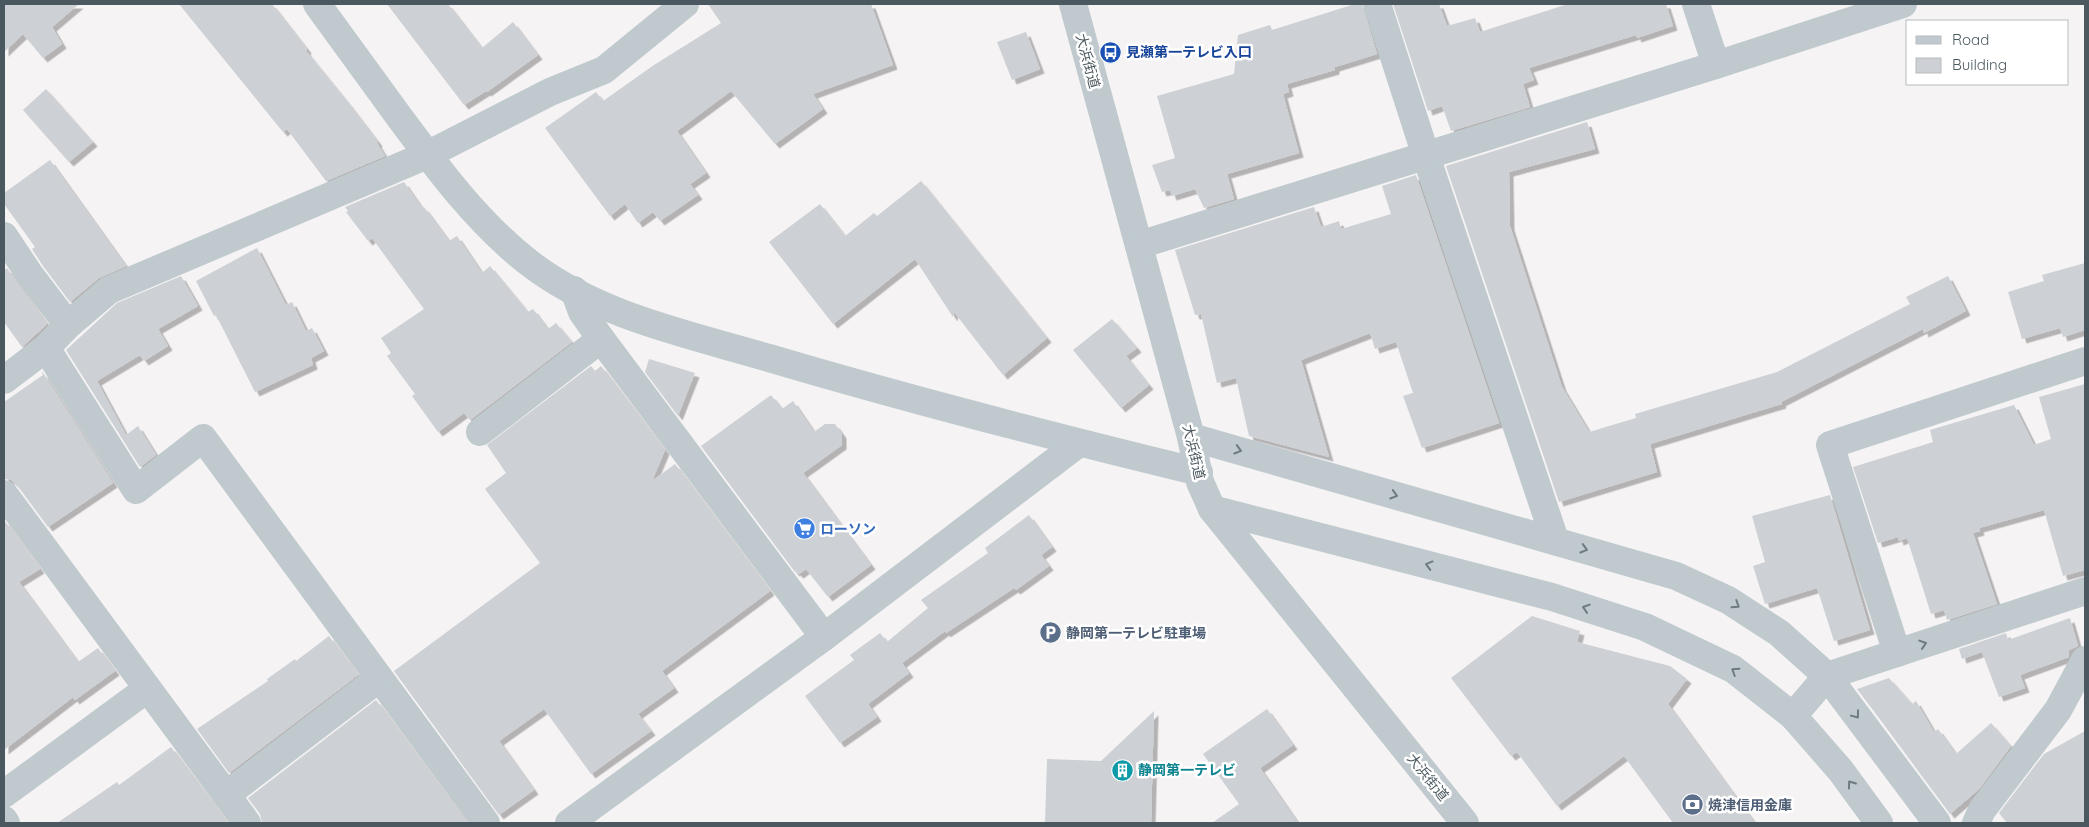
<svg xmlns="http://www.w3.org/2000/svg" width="2089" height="827" font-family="Quicksand,'Noto Sans JP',sans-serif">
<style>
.building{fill:#cdd0d4;filter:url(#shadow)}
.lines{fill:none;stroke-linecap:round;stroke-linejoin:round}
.minor{stroke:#bfc9ce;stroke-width:28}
.oneway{stroke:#6e7a80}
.labels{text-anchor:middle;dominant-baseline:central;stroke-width:5;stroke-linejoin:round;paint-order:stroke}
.transit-label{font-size:14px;font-weight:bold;fill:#164399;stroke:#fff;text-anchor:start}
.street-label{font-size:14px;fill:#4b585f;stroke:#fff}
.shop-label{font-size:14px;font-weight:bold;fill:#366cbe;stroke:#fff;text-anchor:start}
.service-label{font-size:14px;font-weight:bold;fill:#4e5e75;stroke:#fff;text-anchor:start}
.culture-label{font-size:14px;font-weight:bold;fill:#0d838f;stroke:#fff;text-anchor:start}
</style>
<defs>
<filter id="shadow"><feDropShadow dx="4.5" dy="4.5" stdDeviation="0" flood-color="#0004"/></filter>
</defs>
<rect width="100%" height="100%" fill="#f5f3f3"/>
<g class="building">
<path d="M4,4H79L52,27L62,44L43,58L23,34L4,52Z"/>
<path d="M179,4H272L307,49L306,51L349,104L378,142L377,143L385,156L326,181L287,129L283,132Z"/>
<path d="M387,4H448L482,48L513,22L538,55L487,92L486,91L464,105Z"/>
<path d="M708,4H871L893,65L813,94L823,109L775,144L731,91L677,131L706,173L690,184L698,195L660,221L653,212L638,223L625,204L610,216L545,128L596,92L603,101L654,65L721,23Z"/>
<path d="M1355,4H1362L1377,54L1335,67V70L1287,84L1289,92L1283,94L1299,153L1227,174L1234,199L1204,208L1195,189L1172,196L1170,190L1162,192L1152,165L1175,158L1157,96L1234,74L1238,35L1270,25L1272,30Z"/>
<path d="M1393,4H1439L1447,26L1475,18L1480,32L1568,4H1666L1673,26L1637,38L1636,35L1529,68L1534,80L1523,84L1530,107L1451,131L1442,106L1428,111Z"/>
<path d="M1026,32L1040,69L1012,80L997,42Z"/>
<path d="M46,89L93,142L69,162L23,110Z"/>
<path d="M1587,122L1595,149L1509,172L1510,226L1562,387L1589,432L1636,418L1635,414L1777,372L1910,304L1906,297L1948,276L1966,311L1924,333L1923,329L1781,402L1782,404L1650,444L1657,472L1559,502L1446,166Z"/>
<path d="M50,160L126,266L99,278L70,302L43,266L32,249L35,247L4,204V193Z"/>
<path d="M1416,175L1499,423L1422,448L1403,396L1413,393L1396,342L1375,349L1370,333L1301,360L1329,457L1249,436L1236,378L1217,383L1201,314L1195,315L1175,250L1314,207L1321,227L1339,221L1341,229L1391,214L1382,186Z"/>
<path d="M921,181L1047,338L1003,375L954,312L953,317L915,259L833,324L769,242L820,204L845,236L874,213L877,216Z"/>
<path d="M404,182L422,208L424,207L449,241L457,236L482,273L490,266L528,312L533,309L548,329L556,323L572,342L470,420L464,413L438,432L412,396L415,394L387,356L391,353L381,338L424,309L372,238L368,241L346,212L348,211L345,207Z"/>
<path d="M257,248L286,305L292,302L306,331L312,328L324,351L311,358L313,365L255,392L216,315L214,316L196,281Z"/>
<path d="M2085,263V330L2063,337L2060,328L2022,339L2008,292L2044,281L2042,275Z"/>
<path d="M7,268L47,324L22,347L4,322V271Z"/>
<path d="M181,276L198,306L158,329L168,346L144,361L140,355L97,381L126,435L138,426L156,455L140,467L66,350L117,303Z"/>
<path d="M1112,319L1137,348L1126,356L1149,385L1121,408L1073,350Z"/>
<path d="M649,359L695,373L678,416L645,372Z"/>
<path d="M591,366L595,371L601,366L665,450L652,481L675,464L770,591L662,671L674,688L638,714L651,731L591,774L544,709L499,741L534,790L499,815L394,671L540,563L485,489L506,473L487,445Z"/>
<path d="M42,371L113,483L48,527L17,485L11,480L4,479V402L43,375Z"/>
<path d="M2085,384V570L2063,576L2044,510L1979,528L1980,531L1973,533L1997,604L1947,620L1944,610L1931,614L1907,538L1899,541L1898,537L1878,543L1853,467L1933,442L1930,430L2014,405L2034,445L2051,439L2039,397Z"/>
<path d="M771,395L782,409L793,401L814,432L825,424H835L842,434V445L803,473L871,565L828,597L806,569L799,574L796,571L795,572L701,446Z"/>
<path d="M1830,495L1870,630L1834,641L1817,588L1765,604L1753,566L1765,562L1752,516Z"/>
<path d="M1029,515L1052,547L1041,555L1049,566L1016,590L1014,588L946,633L945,631L902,663L909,673L868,704L877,717L840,743L805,696L854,660L850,655L880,633L887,642L928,608L921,600L988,553L985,548Z"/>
<path d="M4,520L40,569L19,582L78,662L98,648L115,671L75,700L73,697L4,750Z"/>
<path d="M1532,616L1580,631L1577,642L1670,666L1687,679L1668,704L1755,823H1673L1624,756L1557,806L1517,752L1511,756L1451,678Z"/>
<path d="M2070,618L2078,646L2069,650V657L2020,675L2025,688L1999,697L1982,652L1962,659L1959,649L2006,633L2008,640Z"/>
<path d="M329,636L358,675L229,773L197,729L268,681L267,679L295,659L296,661Z"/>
<path d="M1889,678L1912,704L1916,701L1934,732L1938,729L1956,754L1991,723L2011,746L1979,789L1950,814L1879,718L1857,689Z"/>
<path d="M376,700L467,823H262L260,814L248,798Z"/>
<path d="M1267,709L1293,745L1260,768L1298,823H1212L1239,804L1203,754Z"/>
<path d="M1154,711L1151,823H1045L1047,759L1101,761Z"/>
<path d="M2085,731V823H2007L1999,813L2044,754Z"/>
<path d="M171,747L228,823H57L117,782L119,785Z"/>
</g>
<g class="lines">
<g class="minor">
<path d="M317,4C345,42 372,80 400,118C438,169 477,222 528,262C597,316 688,334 769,358C911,400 1055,437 1199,472"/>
<path d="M1073,4L1191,437L1200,482L1212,509L1465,823"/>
<path d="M1377,4L1426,156L1555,540"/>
<path d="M1696,4L1716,65"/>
<path d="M4,236L30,275L68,325"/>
<path d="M1139,245L1716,65L1903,4"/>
<path d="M574,290L582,312L601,339L824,637"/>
<path d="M46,348L136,490L203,438L486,823"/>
<path d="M4,380L46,348L68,325L109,290L427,155L550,92L604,70L685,4"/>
<path d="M480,432L601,339"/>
<path d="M1191,437L1676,576L1728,600L1779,633L1827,676L1937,823"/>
<path d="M4,494L247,823"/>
<path d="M1212,509L1552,597L1645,627L1733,669L1793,716L1841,771L1879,823"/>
<path d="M1897,653L1830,445L2085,361"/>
<path d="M1793,716L1827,676L2085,591"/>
<path d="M4,794L147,689"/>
<path d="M226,795L378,679"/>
<path d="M4,820L6,823"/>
<path d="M569,823L824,637L1079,443"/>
<path d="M1976,823L1982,810L2058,710L2085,660"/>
</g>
</g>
<defs><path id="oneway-chevron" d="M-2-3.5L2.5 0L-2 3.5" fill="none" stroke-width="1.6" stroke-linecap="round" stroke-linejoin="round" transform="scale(1.25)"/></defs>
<g class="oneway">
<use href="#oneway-chevron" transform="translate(1238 450) rotate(16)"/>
<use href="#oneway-chevron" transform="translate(1394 495) rotate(16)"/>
<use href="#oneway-chevron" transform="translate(1584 549) rotate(16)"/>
<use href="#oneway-chevron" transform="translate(1429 565) rotate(-165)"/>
<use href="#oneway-chevron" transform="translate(1736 605) rotate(33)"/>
<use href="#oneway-chevron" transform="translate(1586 608) rotate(-162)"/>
<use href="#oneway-chevron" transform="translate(1923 644) rotate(-18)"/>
<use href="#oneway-chevron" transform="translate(1735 671) rotate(-147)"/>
<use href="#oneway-chevron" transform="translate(1856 715) rotate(53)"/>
<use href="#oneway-chevron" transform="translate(1851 784) rotate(-126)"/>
</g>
<defs>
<symbol id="bus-disc" viewBox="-11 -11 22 22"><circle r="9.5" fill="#1a4fb4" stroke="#fff"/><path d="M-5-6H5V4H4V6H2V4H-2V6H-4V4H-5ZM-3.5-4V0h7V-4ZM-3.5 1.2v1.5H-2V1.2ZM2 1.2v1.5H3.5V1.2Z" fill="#fff"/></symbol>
<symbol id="supermarket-disc" viewBox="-11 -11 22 22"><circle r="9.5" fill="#3f7fe0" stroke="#fff"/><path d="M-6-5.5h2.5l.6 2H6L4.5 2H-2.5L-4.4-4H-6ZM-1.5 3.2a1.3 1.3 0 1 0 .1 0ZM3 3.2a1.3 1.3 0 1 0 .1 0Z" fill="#fff"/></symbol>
<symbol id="parking-disc" viewBox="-11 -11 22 22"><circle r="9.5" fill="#5c6f8a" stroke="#fff"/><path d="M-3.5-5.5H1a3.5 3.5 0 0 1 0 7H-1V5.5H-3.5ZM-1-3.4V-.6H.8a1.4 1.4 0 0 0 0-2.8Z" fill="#fff"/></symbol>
<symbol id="building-disc" viewBox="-11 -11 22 22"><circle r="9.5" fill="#0f9aa8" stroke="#fff"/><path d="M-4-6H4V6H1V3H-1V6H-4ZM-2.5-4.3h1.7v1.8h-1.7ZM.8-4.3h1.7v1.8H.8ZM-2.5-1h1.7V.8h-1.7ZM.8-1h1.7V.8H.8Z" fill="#fff"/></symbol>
<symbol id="bank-disc" viewBox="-11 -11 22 22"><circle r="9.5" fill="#5c6f8a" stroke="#fff"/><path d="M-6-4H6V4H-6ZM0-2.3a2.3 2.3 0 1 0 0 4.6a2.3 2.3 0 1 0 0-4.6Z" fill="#fff"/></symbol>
</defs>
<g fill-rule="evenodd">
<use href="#bus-disc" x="1098" y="40" width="25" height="25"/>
<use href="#supermarket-disc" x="792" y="516" width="25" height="25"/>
<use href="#parking-disc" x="1038" y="620" width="25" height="25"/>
<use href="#building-disc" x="1110" y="758" width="25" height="25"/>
<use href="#bank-disc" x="1680" y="792" width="25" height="25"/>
</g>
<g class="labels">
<g class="transit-label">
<text x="1126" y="52">見瀬第一テレビ入口</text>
</g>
<g class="street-label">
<text transform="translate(1088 61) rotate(75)">大浜街道</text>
<text transform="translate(1194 452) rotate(77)">大浜街道</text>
<text transform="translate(1428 777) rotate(51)">大浜街道</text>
</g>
<g class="shop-label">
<text x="820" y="529">ローソン</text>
</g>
<g class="service-label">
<text x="1066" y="633">静岡第一テレビ駐車場</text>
<text x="1708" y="805">焼津信用金庫</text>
</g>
<g class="culture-label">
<text x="1138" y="770">静岡第一テレビ</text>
</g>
</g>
<rect width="2089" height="827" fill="none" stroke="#4b585f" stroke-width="10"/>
<rect x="1906" y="20" width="162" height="65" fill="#ffffff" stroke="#b7bcbf"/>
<rect x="1916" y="36" width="25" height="8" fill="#bfc9ce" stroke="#b7bcbf"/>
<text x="1952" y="45" font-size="15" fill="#4b585f">Road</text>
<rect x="1916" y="58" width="25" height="15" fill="#cdd0d4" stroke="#b7bcbf"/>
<text x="1952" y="70" font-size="15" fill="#4b585f">Building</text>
</svg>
